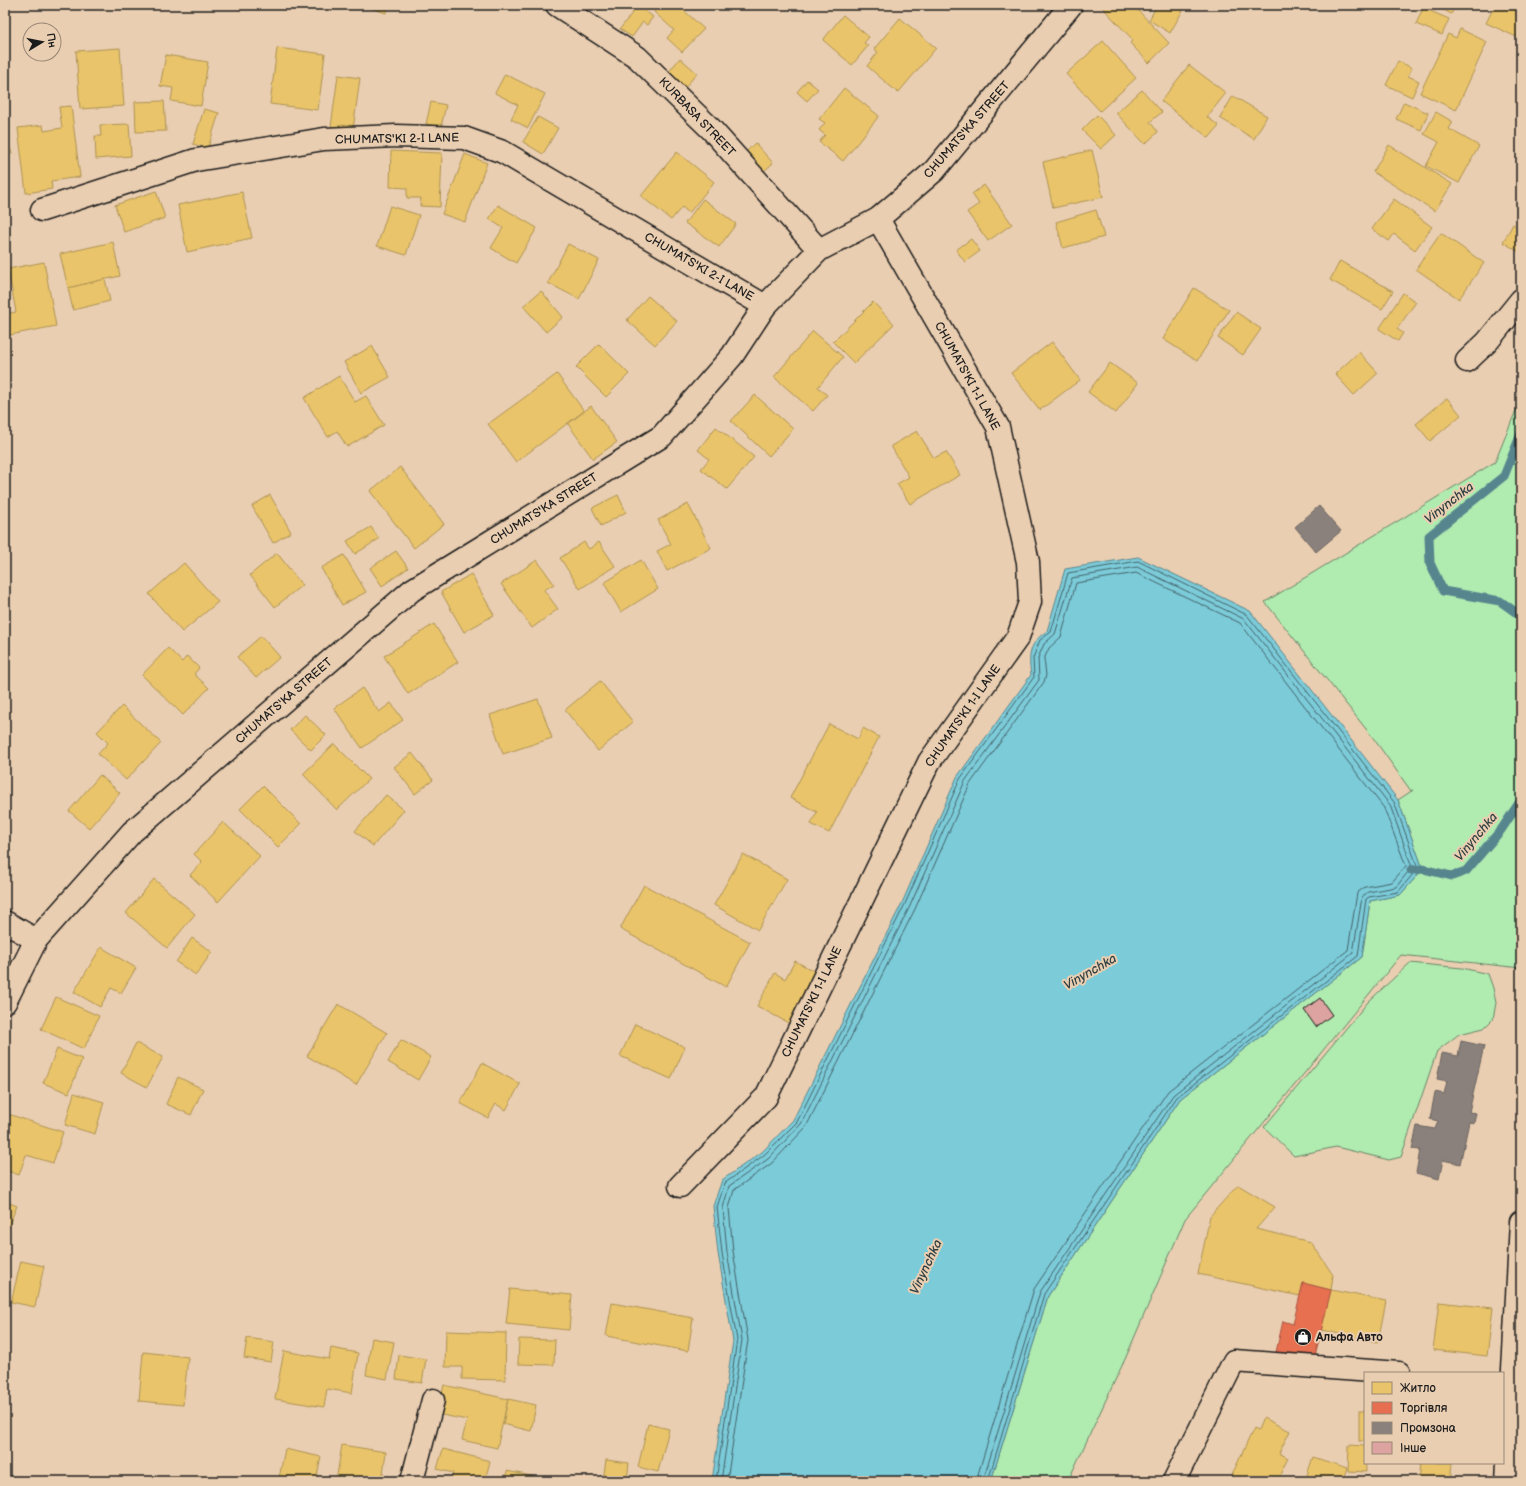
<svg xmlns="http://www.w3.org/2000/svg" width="1526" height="1486" font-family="'Balsamiq Sans',sans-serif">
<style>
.green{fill:#b0ebb0;stroke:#668466}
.water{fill:#7ccbd9;stroke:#56858d}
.homes{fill:#e9c46a;stroke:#ac9253}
.shops{fill:#e76f51;stroke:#aa5641}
.industry{fill:#8a817c;stroke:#69635f}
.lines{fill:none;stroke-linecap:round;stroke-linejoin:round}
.shore{stroke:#426268;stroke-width:1}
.stream{stroke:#56858d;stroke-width:9}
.building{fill:#dda3a0;stroke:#1c1c1c}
.minor-casing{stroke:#1c1c1c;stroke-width:25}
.minor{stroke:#eaceb1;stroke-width:22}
.labels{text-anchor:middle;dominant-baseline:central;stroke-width:4;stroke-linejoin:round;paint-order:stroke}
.street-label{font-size:12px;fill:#1c1c1c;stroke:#eaceb1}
.poi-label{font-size:12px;font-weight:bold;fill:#1c1c1c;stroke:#eaceb1;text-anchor:start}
.water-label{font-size:13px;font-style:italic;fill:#2f3f42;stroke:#eaceb1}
</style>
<rect width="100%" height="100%" fill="#eaceb1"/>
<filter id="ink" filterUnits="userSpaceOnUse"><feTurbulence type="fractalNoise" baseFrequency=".025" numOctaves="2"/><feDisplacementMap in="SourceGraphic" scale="8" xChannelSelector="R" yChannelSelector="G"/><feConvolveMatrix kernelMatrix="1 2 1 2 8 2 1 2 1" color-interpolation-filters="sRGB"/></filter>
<g filter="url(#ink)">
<g class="green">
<path d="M1521,398V968L1401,955L1185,1219L1126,1357L1068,1481H991L1048,1296L1180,1099L1362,957L1370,901L1400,895L1423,869L1398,800L1413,790L1411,791L1374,739L1265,602L1495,462Z"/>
<path d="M1410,963L1462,968L1488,974L1493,988L1496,1003L1493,1019L1484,1028L1459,1034L1437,1051L1401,1157L1389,1160L1336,1147L1294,1156L1264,1127L1368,1002Z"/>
</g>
<path class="water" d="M1138,557L1250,611L1398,800L1423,869L1400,895L1370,901L1362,957L1180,1099L1048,1296L991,1481H712L733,1341L718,1253L713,1206L722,1180L762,1152L793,1120L902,903L957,777L1031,675C1028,655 1029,643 1047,631L1065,569Z"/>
<g class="homes">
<path d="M368,5H388L386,13L368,7Z"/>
<path d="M638,5L653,17L647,25L643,22L632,37L620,29Z"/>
<path d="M661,5H678L704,29L682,52L667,38L674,30L654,12Z"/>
<path d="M1107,5H1133L1169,43L1149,63L1130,43L1133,40L1103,8Z"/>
<path d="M1151,5H1186L1170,33L1149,20L1155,9Z"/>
<path d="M1435,5H1456L1451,14Z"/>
<path d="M1495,5H1521V39L1486,23Z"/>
<path d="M1423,8L1449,19L1442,35L1416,24Z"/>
<path d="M843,15L869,37L864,43L868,46L852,65L823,40Z"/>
<path d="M900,18L936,48L898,93L867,66L878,52L874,49Z"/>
<path d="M1460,29L1487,42L1456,110L1420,93L1448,34L1456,38Z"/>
<path d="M1103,41L1136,78L1100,111L1066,74Z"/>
<path d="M120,48L124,106L80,109L76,51Z"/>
<path d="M277,48L325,54L318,110L270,104Z"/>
<path d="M166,55L208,62L201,106L171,101L173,88L160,86Z"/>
<path d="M680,58L697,73L684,89L667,74Z"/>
<path d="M1398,61L1412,68L1408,76L1419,81L1412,97L1386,85Z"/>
<path d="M1189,65L1226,93L1207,117L1219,126L1209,138L1161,101Z"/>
<path d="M505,74L545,94L528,128L511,119L518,105L495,93Z"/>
<path d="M338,75L360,78L353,130L331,127Z"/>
<path d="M807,80L818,89L807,101L797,92Z"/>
<path d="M844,88L879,116L843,161L819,142L825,135L819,130L825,123L819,119Z"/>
<path d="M1142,90L1162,112L1150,122L1158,132L1145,144L1116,113Z"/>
<path d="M1233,96L1267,116L1254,139L1220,118Z"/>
<path d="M164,101L166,131L136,132L135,102Z"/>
<path d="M431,102L446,105L441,127L426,124Z"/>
<path d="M1404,102L1428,113L1421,130L1396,119Z"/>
<path d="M71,106L80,177L51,181L52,189L26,193L18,128L43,125L44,131L62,128L59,107Z"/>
<path d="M204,109L219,113L208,148L193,144Z"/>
<path d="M1436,112L1453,122L1449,129L1479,146L1459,183L1426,166L1439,142L1424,134Z"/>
<path d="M1097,115L1116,135L1101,149L1082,130Z"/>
<path d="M538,117L558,128L543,154L523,142Z"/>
<path d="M129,124L131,156L96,159L95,136H101L100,125Z"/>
<path d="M5,136L12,153L5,156Z"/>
<path d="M755,143L773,163L762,173L745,153Z"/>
<path d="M1389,145L1452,184L1435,211L1373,172Z"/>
<path d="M1092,150L1103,197L1053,208L1043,162Z"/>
<path d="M391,151L442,153L440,207L420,206L421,198H407V188L390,187Z"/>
<path d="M677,152L714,182L689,213L682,207L671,220L641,196Z"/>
<path d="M465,154L487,163L465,222L442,214Z"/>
<path d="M984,185L1012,224L988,241L967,212L979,204L972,194Z"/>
<path d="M156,191L165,218L124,232L115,205Z"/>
<path d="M242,192L252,238L187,252L178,205Z"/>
<path d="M703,199L736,224L719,247L685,223Z"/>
<path d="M1394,199L1432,227L1415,250L1394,234L1389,241L1372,229Z"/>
<path d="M498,205L537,228L516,263L491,248L503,228L489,219Z"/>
<path d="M390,206L419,215L406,255L377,246Z"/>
<path d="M1096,210L1104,237L1063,248L1056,222Z"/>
<path d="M5,223L11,237L5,240Z"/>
<path d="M1513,224L1521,229V253L1503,242Z"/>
<path d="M1441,233L1484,263L1459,299L1416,269Z"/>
<path d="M971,239L980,251L965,262L956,250Z"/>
<path d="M113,242L120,276L68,288L60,254Z"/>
<path d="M568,244L599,260L579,299L548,283Z"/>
<path d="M1340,261L1393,291L1382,309L1330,280Z"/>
<path d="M44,262L56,326L5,336V314L16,312L8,269Z"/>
<path d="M105,279L110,301L73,310L68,288Z"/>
<path d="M1194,288L1229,310L1197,361L1163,339Z"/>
<path d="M541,291L563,317L546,332L523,306Z"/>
<path d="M1403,293L1416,302L1397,329L1403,333L1398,341L1379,329Z"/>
<path d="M648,296L677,321L655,345L627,320Z"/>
<path d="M873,302L894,324L854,363L833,342Z"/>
<path d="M1236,312L1261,329L1243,355L1218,338Z"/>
<path d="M813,331L843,357L818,387L827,395L813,411L774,377Z"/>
<path d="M1052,342L1080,380L1040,410L1011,373Z"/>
<path d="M599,344L629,374L606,397L576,367Z"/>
<path d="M372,346L390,377L361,393L344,362Z"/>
<path d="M1359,352L1378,373L1354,395L1335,374Z"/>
<path d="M1110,363L1138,383L1116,413L1088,392Z"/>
<path d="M557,374L584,411L516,462L488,424Z"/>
<path d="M339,376L355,402L366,396L384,425L347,447L337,431L328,437L304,398Z"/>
<path d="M755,395L793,429L769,456L731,421Z"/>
<path d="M1447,398L1461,415L1430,441L1416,424Z"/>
<path d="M591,406L617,442L593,459L568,424Z"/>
<path d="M716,427L754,457L727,489L701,469L709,459L698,450Z"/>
<path d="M917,431L934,458L946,452L960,475L910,504L897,484L909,477L891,446Z"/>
<path d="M400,467L444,524L414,548L370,491Z"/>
<path d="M270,495L291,532L273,543L252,506Z"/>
<path d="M618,495L626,512L601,526L592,508Z"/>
<path d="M688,504L711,548L667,571L657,551L671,544L658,520Z"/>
<path d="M371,527L379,539L355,554L347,541Z"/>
<path d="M584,542L589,549L599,542L615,566L580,589L560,558Z"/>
<path d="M396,551L408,568L382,586L370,568Z"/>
<path d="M277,553L302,585L275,607L250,575Z"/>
<path d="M344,555L366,592L342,605L321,568Z"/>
<path d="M537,560L554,584L544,590L558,609L532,628L501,584Z"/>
<path d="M641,560L658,589L621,612L604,583Z"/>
<path d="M184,563L218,602L182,632L149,594Z"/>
<path d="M471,574L494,615L464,632L441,592Z"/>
<path d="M434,624L458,662L408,694L384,656Z"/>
<path d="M261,636L280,657L256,678L237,657Z"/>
<path d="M168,648L182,662L187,656L199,668L194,674L209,688L183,715L142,675Z"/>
<path d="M600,681L633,722L598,751L565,710Z"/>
<path d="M362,688L379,712L391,703L403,720L362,748L334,708Z"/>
<path d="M538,699L552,738L503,754L490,715Z"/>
<path d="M122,706L161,743L126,780L98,754L108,743L97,732Z"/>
<path d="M305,715L326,735L311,750L290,730Z"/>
<path d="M829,724L858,739L863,728L879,737L829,833L811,824L817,812L790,798Z"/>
<path d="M334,744L369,779L337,810L303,774Z"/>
<path d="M412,753L433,780L415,794L394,767Z"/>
<path d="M100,775L120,793L89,828L69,811Z"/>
<path d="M263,786L301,824L278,847L240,809Z"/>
<path d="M386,795L404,810L373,846L355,831Z"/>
<path d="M223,822L260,856L218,902L190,875L202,862L194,854Z"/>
<path d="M743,854L787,879L758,930L714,905Z"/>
<path d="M154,879L195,914L167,948L126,913Z"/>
<path d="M644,885L750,942L726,987L620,929Z"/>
<path d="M192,938L212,952L196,975L176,962Z"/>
<path d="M101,947L136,968L121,993L111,988L100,1007L74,992Z"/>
<path d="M795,961L818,973L790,1024L757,1006L775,973L785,979Z"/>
<path d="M56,997L99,1016L84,1049L41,1029Z"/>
<path d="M338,1004L387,1033L356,1085L307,1056Z"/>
<path d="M635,1024L685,1047L671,1079L620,1056Z"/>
<path d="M401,1040L431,1057L418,1080L388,1062Z"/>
<path d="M136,1043L163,1057L147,1087L121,1073Z"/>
<path d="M57,1049L82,1059L69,1093L43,1083Z"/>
<path d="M482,1063L520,1084L506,1110L496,1104L488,1118L460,1103Z"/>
<path d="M178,1077L203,1089L191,1115L166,1104Z"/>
<path d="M74,1093L104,1102L95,1134L65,1125Z"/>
<path d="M5,1113L63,1132L53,1163L26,1155L19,1175L5,1170Z"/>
<path d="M1238,1185L1275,1207L1256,1229L1311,1242L1333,1275L1331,1290L1303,1283L1300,1296L1198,1274L1210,1216Z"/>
<path d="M5,1201L17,1206L7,1229L5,1228Z"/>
<path d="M21,1261L44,1266L35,1307L11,1302Z"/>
<path d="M510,1289L572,1295L569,1330L506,1324Z"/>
<path d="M1331,1290L1386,1301L1378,1342L1321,1330Z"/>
<path d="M1439,1302L1493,1308L1487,1356L1433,1350Z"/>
<path d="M612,1303L693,1318L688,1351L606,1336Z"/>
<path d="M446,1331L506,1333L505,1380L462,1379V1367H445Z"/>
<path d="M247,1338L274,1342L271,1362L244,1358Z"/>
<path d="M372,1338L394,1342L387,1379L366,1375Z"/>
<path d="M519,1339L555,1340L554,1365L518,1364Z"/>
<path d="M331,1348L358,1353L352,1393L327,1389L324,1407L275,1399L284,1351L329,1359Z"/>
<path d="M143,1352L188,1357L183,1405L139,1401Z"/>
<path d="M399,1355L426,1359L422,1383L396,1379Z"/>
<path d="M444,1385L508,1399L497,1448L462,1440L467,1420L437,1414Z"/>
<path d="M508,1399L536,1405L531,1431L503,1424Z"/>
<rect x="1359" y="1411" width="6" height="30"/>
<path d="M1263,1418L1290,1431L1279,1453L1288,1458L1277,1481H1229L1254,1428L1258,1430Z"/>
<path d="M648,1424L669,1429L658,1472L638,1467Z"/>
<path d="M342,1445L386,1452L382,1481H336Z"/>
<path d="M1349,1445L1365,1446L1366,1472L1348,1471Z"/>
<path d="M285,1449L321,1457L316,1481H292L279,1478Z"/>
<path d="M443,1449L490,1461L485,1481H451L453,1473L437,1469Z"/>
<path d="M1313,1457L1347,1468L1342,1481H1305Z"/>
<path d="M606,1460L629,1463L627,1481H603Z"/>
<path d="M1420,1463H1453L1451,1481H1418Z"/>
<path d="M507,1471L555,1481H505Z"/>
</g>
<path class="shops" d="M1303,1283L1331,1290L1314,1361L1276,1352L1283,1321L1293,1324Z"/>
<g class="industry">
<path d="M1319,506L1341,531L1316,552L1295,527Z"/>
<path d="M1461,1041L1484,1046L1469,1112L1476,1113L1474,1123L1469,1122L1460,1164L1443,1160L1439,1179L1416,1173L1420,1150L1412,1149L1417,1126L1435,1129L1438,1121L1430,1119L1435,1092L1444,1094L1447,1081L1437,1079L1442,1053L1458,1056Z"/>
</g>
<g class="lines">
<g class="shore">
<path d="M716,1481L737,1340L722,1253L717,1207L725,1183L764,1155L797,1122L905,904L960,779L1034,677L1033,658L1040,640L1051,632L1068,573L1138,561L1247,615L1394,802L1418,868L1398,892L1369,897L1366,899L1358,956L1177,1097L1044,1294L988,1481"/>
<path d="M721,1481L742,1340L727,1252L723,1208L729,1186L768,1159L801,1124L910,906L965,781L1039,680L1038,658L1044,644L1055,634L1072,578L1137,567L1244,619L1390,805L1412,867L1396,887L1368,892L1362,897L1353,953L1173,1095L1040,1292L983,1481"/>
<path d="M727,1481L748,1340L733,1251L729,1208L734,1190L772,1163L806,1127L915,909L970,784L1044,682L1046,675L1044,659L1049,648L1061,637L1076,583L1136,573L1240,623L1384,808L1406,866L1392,882L1365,887L1357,893L1348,950L1168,1091L1034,1289L976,1481"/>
</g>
<g class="stream">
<path d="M1521,434L1504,476L1429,536L1430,563L1443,591L1500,601L1521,616"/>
<path d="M1411,870L1423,869L1452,876L1466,871L1501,830L1521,800"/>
</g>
</g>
<path class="building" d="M1320,998L1332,1015L1316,1027L1304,1010Z"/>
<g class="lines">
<defs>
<g id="minor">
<path d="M557,5L637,57L711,129L819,250"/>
<path d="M42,210L196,160L324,139L396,136L464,138L503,152L765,306"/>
<path d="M1467,361L1487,342L1521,300"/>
<path d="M5,922L36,940"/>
<path d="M5,1002L36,940L132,832L412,590L662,436L732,356L765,306L819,250L878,219L934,171L1071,5"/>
<path d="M680,1186L766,1097L929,762L1018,637L1030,602L1028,562L998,427L878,219"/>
<path d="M412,1481L433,1400"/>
<path d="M1174,1481L1234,1361L1399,1373"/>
<path d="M1507,1481L1521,1222"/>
</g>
</defs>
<use href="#minor" class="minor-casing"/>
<use href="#minor" class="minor"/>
</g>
</g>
<defs>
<symbol id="shop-disc" viewBox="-11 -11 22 22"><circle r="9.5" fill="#1c1c1c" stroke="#eaceb1"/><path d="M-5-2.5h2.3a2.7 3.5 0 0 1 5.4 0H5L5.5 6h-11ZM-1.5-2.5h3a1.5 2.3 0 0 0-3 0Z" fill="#fff"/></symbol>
</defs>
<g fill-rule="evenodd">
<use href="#shop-disc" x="1293" y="1327" width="20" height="20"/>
</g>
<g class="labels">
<g class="street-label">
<text transform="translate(697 117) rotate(46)">KURBASA STREET</text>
<text transform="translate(967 130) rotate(-49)">CHUMATS'KA STREET</text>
<text transform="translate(397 139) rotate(-1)">CHUMATS'KI 2-I LANE</text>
<text transform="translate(699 267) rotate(30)">CHUMATS'KI 2-I LANE</text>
<text transform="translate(967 376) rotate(61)">CHUMATS'KI 1-I LANE</text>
<text transform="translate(544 509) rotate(-32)">CHUMATS'KA STREET</text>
<text transform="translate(284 701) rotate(-41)">CHUMATS'KA STREET</text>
<text transform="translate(963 716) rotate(-55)">CHUMATS'KI 1-I LANE</text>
<text transform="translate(812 1002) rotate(-64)">CHUMATS'KI 1-I LANE</text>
</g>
<g class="poi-label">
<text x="1316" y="1337">Альфа Авто</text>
</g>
<g class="water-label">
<text transform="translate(1449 503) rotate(-38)">Vinynchka</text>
<text transform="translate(1476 837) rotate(-50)">Vinynchka</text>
<text transform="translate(1090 972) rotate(-30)">Vinynchka</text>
<text transform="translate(926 1267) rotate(-65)">Vinynchka</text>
</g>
</g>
<rect width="1526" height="1486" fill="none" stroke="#eaceb1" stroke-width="20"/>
<rect x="10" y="10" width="1506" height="1466" fill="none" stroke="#1c1c1c" stroke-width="1.5" filter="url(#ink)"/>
<rect x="1364" y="1372" width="140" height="92" fill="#eaceb1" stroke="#988775"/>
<rect x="1372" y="1382" width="20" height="12" fill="#e9c46a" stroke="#988775"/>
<text x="1400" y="1392" font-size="12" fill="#1c1c1c">Житло</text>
<rect x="1372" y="1402" width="20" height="12" fill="#e76f51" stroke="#988775"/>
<text x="1400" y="1412" font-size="12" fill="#1c1c1c">Торгівля</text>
<rect x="1372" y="1422" width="20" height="12" fill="#8a817c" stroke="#988775"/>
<text x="1400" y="1432" font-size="12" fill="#1c1c1c">Промзона</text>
<rect x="1372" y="1442" width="20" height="12" fill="#dda3a0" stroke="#988775"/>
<text x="1400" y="1452" font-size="12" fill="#1c1c1c">Інше</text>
<g transform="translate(42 42) rotate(80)"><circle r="19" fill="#eaceb1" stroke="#988775"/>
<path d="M0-3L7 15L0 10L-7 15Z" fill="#1c1c1c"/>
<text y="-6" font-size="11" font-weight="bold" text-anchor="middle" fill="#1c1c1c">Пн</text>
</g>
</svg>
